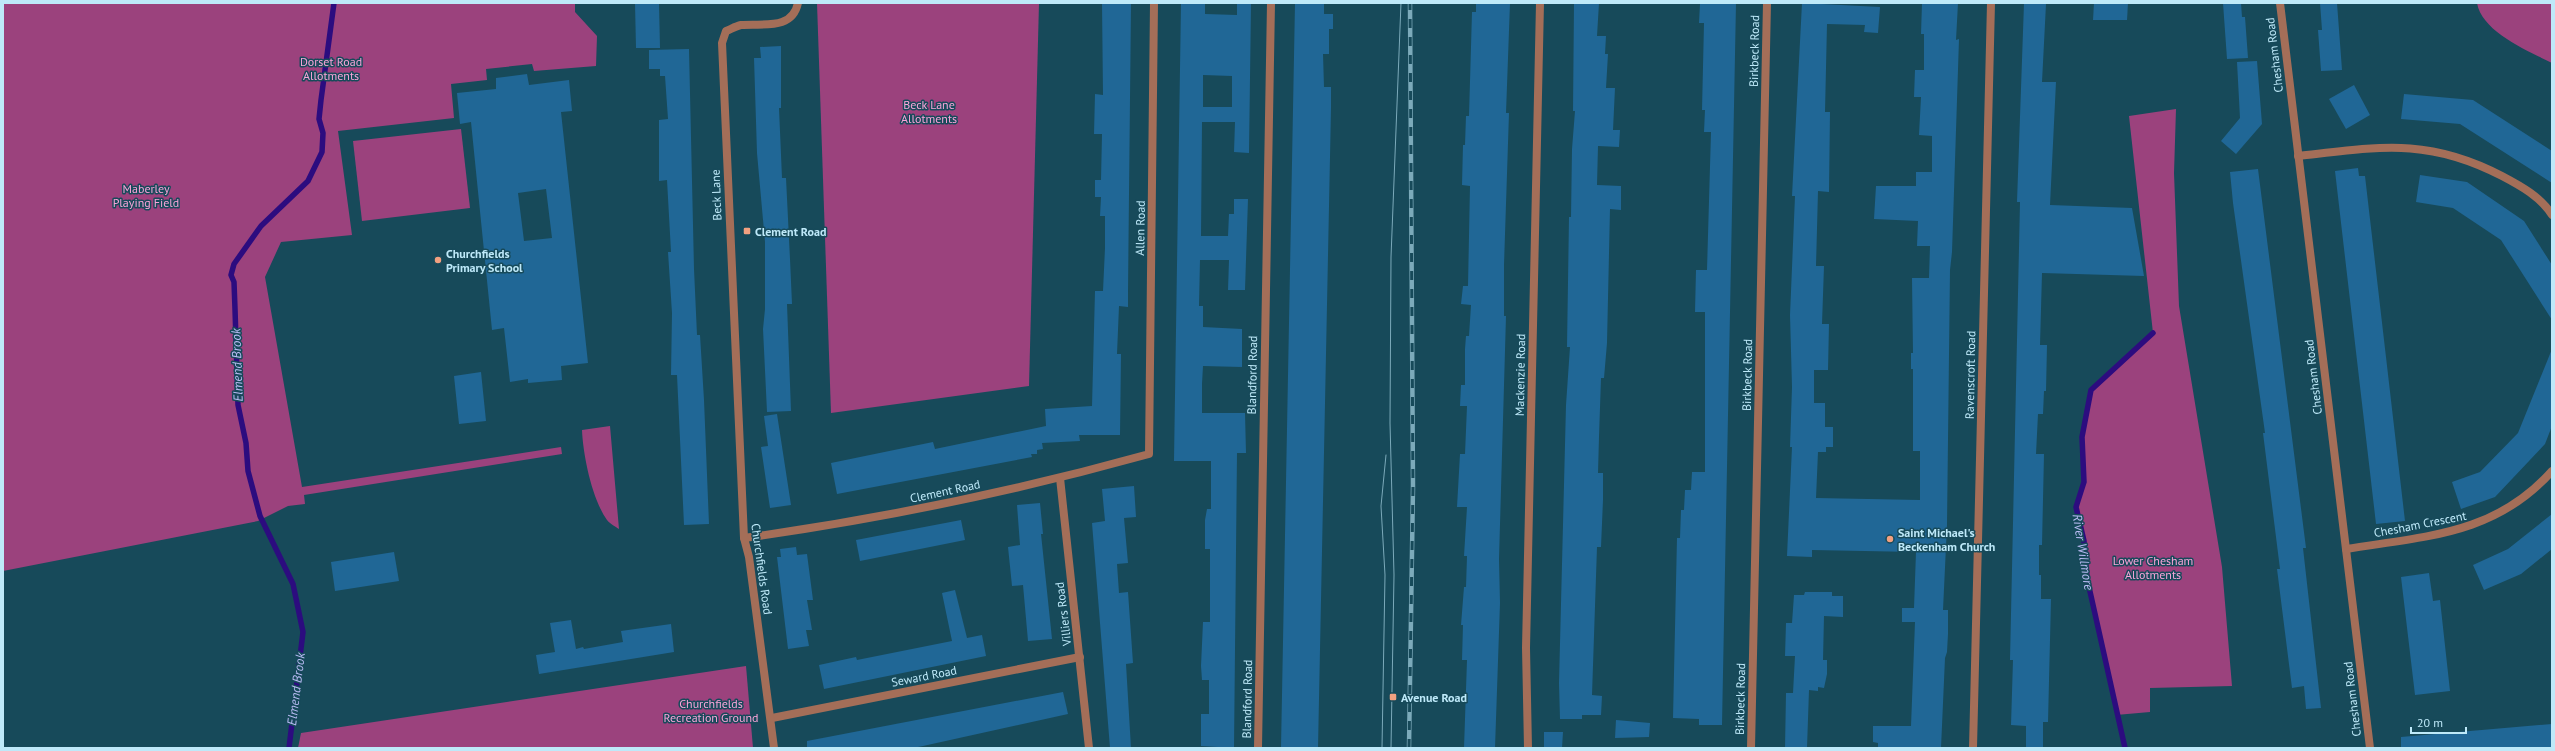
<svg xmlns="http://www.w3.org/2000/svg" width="2555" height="751" font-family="'PT Sans',sans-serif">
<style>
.green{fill:#9b427d}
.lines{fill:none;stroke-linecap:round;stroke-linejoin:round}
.stream{stroke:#2c0c7f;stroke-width:5.5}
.building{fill:#206796;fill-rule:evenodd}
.street{stroke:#a46e58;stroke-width:8}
.tram{stroke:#7caaba;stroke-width:1}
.rail-casing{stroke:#7caaba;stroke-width:4.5}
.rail{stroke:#174a5a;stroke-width:3;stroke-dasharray:9;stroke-linecap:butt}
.poi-dot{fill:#f2a080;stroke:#174a5a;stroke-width:1.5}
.labels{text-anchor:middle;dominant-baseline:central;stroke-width:3;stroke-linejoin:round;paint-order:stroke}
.street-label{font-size:12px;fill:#bee9f9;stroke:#174a5a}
.park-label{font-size:12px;fill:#faa4d9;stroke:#174a5a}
.poi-label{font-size:12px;font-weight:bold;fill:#bee9f9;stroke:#174a5a;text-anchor:start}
.water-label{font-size:13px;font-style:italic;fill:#b8bbf3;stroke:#174a5a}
</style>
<rect width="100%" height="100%" fill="#174a5a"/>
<g class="green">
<path d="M3,3H575V12L597,36L596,66L534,71L532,64L486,69L487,80L451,84L454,118L338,131L352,235L281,242L265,277L302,487L561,447L562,454L304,495L305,504L288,506L258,521L3,571Z"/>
<path d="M817,3H1039L1029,386L831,413Z"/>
<path d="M2477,3H2552V63C2528,51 2482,32 2477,3Z"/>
<path d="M2176,109L2174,173L2179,306L2222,567L2232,686L2150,688V712L2116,715L2087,578L2084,541L2076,507L2084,482L2082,437L2091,390L2153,333L2129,116Z"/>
<path d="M461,129L470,208L362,221L353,141Z"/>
<path d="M610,426L619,529C616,527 610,524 607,520C592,499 583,455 582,430Z"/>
<path d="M746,666L753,748H298L301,733Z"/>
</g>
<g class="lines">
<g class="stream">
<path d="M289,748L303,632L293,584L260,516L248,471L246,443L238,405L235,309L234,282L231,275L234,264L261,226L308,181L322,152L323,133L319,119L321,100L334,3"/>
<path d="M2125,748L2087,578L2084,541L2076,507L2084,482L2082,437L2091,390L2153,333"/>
</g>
</g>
<g class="building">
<path d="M635,3H659L660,48H636Z"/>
<path d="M1102,3H1131L1128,292V307L1119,306L1117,354H1121L1120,435H1079L1080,441L1042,443L1043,449L1037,450V454H1031L1032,457L837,494L831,463L933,442L935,449L1046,426L1045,409L1092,406L1095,291H1103L1105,248V216H1100L1101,197H1095V180H1101L1102,134H1094L1095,94L1103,95Z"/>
<path d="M1181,3H1205V14L1237,15V3H1251L1249,153L1234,152L1235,122H1202L1201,236H1228L1229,214H1234V199H1248L1245,290H1228L1229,260H1200L1199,306H1203V327L1242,329V367L1203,366L1202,384V413H1245L1246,453H1237L1234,748L1201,746V714H1209V680H1202L1201,666L1203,622H1210V549H1205V520L1207,509H1211V461H1174ZM1203,75L1232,76V107H1203Z"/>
<path d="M1295,3H1324V14H1333V29H1329V54H1323L1324,87H1331V108L1318,748H1281Z"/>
<path d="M1476,3H1510L1506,113H1509L1504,265V316H1506L1499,559L1500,603L1495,748H1464L1467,660H1462L1463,625H1461L1464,587H1466L1467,556H1464L1467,507H1457L1460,454H1465L1467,406H1460L1461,385H1465V349L1466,336H1469L1471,305L1461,304L1463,286H1468L1470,186L1462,185L1463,145H1465L1466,116H1469L1472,12H1476Z"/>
<path d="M1574,3H1599L1597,36H1606L1605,54H1608L1606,88H1615L1613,130H1620L1619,147L1598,146L1597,185L1621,186V210L1610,209L1607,343L1604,378H1601L1599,437L1598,473H1603V500L1601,547H1597L1592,695L1602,696L1601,715H1582V719H1560L1559,683L1566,405L1570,347H1567L1569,217H1571L1572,149L1575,111H1573Z"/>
<path d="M1736,3L1722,725H1699V719L1673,718L1677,538H1680L1681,510H1684L1685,490H1691L1692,472H1705V312H1695L1696,270H1707L1711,132H1704L1705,110H1702L1704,23H1699L1700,4Z"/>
<path d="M1802,3L1880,7L1878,33L1864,32L1865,25L1827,24L1825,112H1830L1829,192L1818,191L1816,266H1824L1822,324H1829L1828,370H1814V403H1825V427H1833V447H1826V452H1818L1816,498L1920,500V451H1913V369H1911V353H1913L1912,278H1929L1930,246H1917L1918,221L1874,219L1876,186H1916V172H1932V136L1919,135L1921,97H1914L1915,70H1924V34H1921L1922,3H1958L1956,40L1959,39L1952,252L1950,270L1947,525L1943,610H1948V634L1947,652L1945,658L1941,748H1878V743L1873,742V726H1911L1915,622H1902V608H1914L1916,552L1812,550V557L1787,556L1792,447H1790L1792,387L1790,315L1795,196H1792Z"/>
<path d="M2024,3L2046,4L2042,82H2056L2050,205L2132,208L2144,276L2042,273L2040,345H2047L2046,391H2044L2043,414H2038L2036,454H2044L2042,545H2039V575H2041V599H2051L2048,722H2043V748H2026V726L2011,725L2013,660H2010L2020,202H2017Z"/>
<path d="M2094,3H2128L2127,20H2093Z"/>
<path d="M2223,3H2241L2242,17H2245L2248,58L2227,59Z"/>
<path d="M2320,3H2337L2342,70L2321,71L2318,30H2322Z"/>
<path d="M781,46V108H779L782,178H786L790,259L792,304H787L791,411L767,412L763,329L765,309V242L757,153L754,58H761L760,47Z"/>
<path d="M689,49L694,269L697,335H700L704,400L709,524L684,525L677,375H671L672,313L668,252H671L667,180L659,181V120L668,119L665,76H660V69H649V50Z"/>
<path d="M2257,61L2262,124L2236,154L2221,141L2240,118L2237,62Z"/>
<path d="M527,74L529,85L569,80L572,111L561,112L588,363L561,366L562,380L528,383V379L510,382L504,328L492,330L471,122L460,124L457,93L496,89V78ZM546,189L552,238L524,241L518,193Z"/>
<path d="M2354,85L2370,115L2346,129L2329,99Z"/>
<path d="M2404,94L2473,100L2552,151V183L2460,124L2401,119Z"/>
<path d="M2358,168L2359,176H2365L2405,521L2376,524L2335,171Z"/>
<path d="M2258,169L2306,548H2303L2321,708L2306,709L2304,686L2292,688L2277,569H2280L2263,433H2265L2233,203L2230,172Z"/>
<path d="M2420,175L2467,182L2524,221L2552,265V320L2501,240L2453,208L2416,202Z"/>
<path d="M2552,349V426L2545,444L2495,497L2461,509L2452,482L2480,472L2518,433Z"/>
<path d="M481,372L486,421L459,424L454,376Z"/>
<path d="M777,414L791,505L770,508L761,447L768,446L764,416Z"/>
<path d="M1134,486L1136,517L1124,518L1128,563L1117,564L1119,593L1128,592L1132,649L1133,663L1126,664L1131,748H1110L1092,523L1105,521L1102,489Z"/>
<path d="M1040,503L1043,534H1041L1052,639L1028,641L1023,585L1012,586L1008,547L1020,545L1017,505Z"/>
<path d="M2552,514V549L2521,574L2484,590L2473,565L2508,549Z"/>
<path d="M961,520L965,540L860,561L856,540Z"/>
<path d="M796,547L797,555L807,554L813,600H807L812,630H806L809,646L788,649L777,557H781L780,549Z"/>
<path d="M394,552L399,581L335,591L331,562Z"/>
<path d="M2429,573L2433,601L2440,600L2450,691L2415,695L2401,577Z"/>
<path d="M955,590L967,638L982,635L986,656L824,689L819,665L856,657L857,660L952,641L942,593Z"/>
<path d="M1805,592H1832V596H1843V617L1824,616L1823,660H1827V674L1824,688L1818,687V691L1809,690L1807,748H1785L1786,693H1793L1795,656H1785L1786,623H1792L1794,595H1804Z"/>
<path d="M571,620L576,649L583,647L584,649L623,642L621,631L671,624L674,652L539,674L536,655L555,652L550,623Z"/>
<path d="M1063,692L1068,714L923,746L913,748H807V741Z"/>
<path d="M1616,720L1650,723L1649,737L1615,738Z"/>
<path d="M2552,724V748H2401V737Z"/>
<path d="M1544,732H1563L1562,748H1544Z"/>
</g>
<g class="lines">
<g class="street">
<path d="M2280,3L2370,748"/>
<path d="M2298,156C2379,147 2427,137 2502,176C2521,186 2541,197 2552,215"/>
<path d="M1060,478L1089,748"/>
<path d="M744,538C881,519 1016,491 1149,454L1154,3"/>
<path d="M2346,549C2426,536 2495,535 2552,471"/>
<path d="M772,718L1080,657"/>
<path d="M774,748L749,557L744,538L722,43L726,31C731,29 736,26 741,25C762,23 792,31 798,3"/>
<path d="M1258,748L1271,3"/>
<path d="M1528,748L1526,648L1540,3"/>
<path d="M1751,748L1767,3"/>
<path d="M1973,748L1991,3"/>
</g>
<g class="tram">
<path d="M1382,748L1385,575L1381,506L1386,455"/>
<path d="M1391,748L1394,575L1390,423L1391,257L1401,3"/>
</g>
<defs>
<path id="rail" d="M1409,748L1413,487L1410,3"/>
</defs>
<use href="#rail" class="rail-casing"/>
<use href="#rail" class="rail"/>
</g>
<g class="poi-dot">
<rect x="743" y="227" width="8" height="8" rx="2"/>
<circle cx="438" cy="260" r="4"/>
<circle cx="1890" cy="539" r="4"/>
<rect x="1389" y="693" width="8" height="8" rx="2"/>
</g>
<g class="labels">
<g class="street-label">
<text transform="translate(1754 51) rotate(-89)">Birkbeck Road</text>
<text transform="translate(2274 55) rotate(-97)">Chesham Road</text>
<text transform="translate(716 195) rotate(-92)">Beck Lane</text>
<text transform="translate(1140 228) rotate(-89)">Allen Road</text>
<text transform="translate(1252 375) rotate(-89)">Blandford Road</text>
<text transform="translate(1520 375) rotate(-89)">Mackenzie Road</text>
<text transform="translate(1747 375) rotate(-89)">Birkbeck Road</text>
<text transform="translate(1970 375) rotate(-89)">Ravenscroft Road</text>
<text transform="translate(2313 377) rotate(-97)">Chesham Road</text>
<text transform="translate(945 491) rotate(-12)">Clement Road</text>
<text transform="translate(2420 524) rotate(-11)">Chesham Crescent</text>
<text transform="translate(762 569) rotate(82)">Churchfields Road</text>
<text transform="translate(1063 614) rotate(-97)">Villiers Road</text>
<text transform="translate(924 676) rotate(-11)">Seward Road</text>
<text transform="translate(1247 699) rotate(-89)">Blandford Road</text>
<text transform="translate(1740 699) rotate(-89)">Birkbeck Road</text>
<text transform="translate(2352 699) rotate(-97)">Chesham Road</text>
</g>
<g class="park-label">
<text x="331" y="61">Dorset Road<tspan x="331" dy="14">Allotments</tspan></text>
<text x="929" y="104">Beck Lane<tspan x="929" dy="14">Allotments</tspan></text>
<text x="146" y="188">Maberley<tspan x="146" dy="14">Playing Field</tspan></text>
<text x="2153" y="560">Lower Chesham<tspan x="2153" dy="14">Allotments</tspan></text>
<text x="711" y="703">Churchfields<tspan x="711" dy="14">Recreation Ground</tspan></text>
</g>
<g class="poi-label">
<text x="755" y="231">Clement Road</text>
<text x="446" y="253">Churchfields<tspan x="446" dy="14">Primary School</tspan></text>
<text x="1898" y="532">Saint Michael's<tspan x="1898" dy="14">Beckenham Church</tspan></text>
<text x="1401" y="697">Avenue Road</text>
</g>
<g class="water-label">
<text transform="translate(237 365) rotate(-92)">Elmend Brook</text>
<text transform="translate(2083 552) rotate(81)">River Willmore</text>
<text transform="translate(296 689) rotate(-83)">Elmend Brook</text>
</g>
</g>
<rect width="2555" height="751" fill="none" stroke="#bee9f9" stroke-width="8"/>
<path d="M2411 727v6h55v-6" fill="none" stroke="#bee9f9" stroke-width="2"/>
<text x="2417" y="727" font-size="12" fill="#bee9f9" stroke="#174a5a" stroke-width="3" paint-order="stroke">20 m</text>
</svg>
